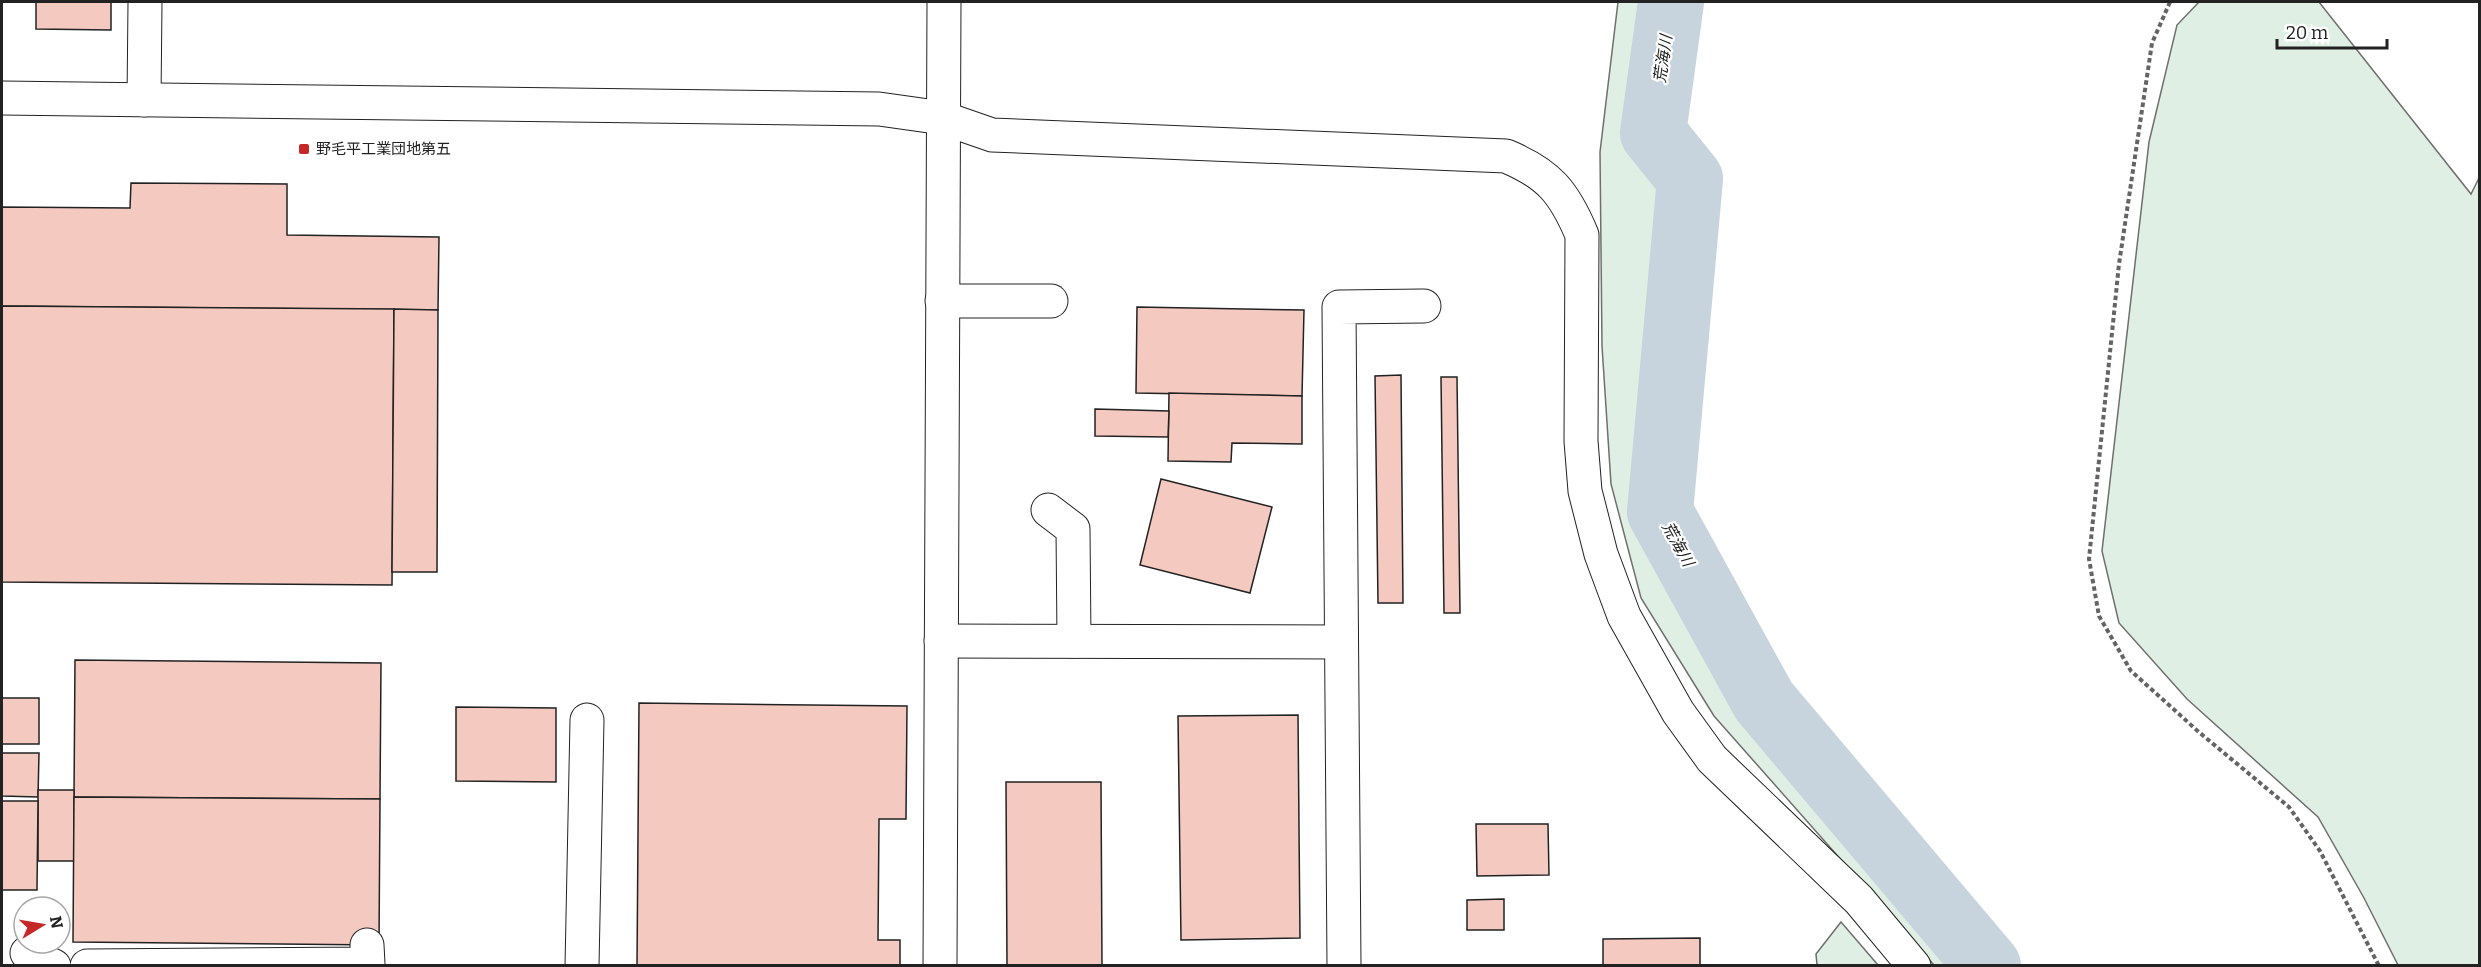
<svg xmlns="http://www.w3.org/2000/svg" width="2481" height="967" font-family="Bitter,'Noto Sans JP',serif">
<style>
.green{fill:#e0efe3;stroke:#6f6f6f;stroke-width:1.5}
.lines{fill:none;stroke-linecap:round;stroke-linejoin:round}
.river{stroke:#c7d3dd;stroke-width:66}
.building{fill:#f3c9c0;stroke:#222;stroke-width:1.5}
.minor-casing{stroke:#222;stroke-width:35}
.path{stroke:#646464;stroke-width:4;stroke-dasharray:4.5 3;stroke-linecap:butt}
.minor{stroke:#fff;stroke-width:33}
.poi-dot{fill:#c62828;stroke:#fff;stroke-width:2}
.labels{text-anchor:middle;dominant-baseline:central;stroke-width:4.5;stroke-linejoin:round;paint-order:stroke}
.poi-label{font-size:15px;fill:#222;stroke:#fff;text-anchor:start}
.water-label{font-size:16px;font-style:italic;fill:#222;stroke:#fff}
</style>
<rect width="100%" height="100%" fill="#fff"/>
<g class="green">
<path d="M1618,2H1661L1642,138L1676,185L1652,517L1751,708L1985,965H1934L1714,716L1641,598L1611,484L1602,346L1600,152Z"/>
<path d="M2199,2H2319L2471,194L2479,178V965H2398L2364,898L2318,817L2187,699L2119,623L2102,551L2149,142L2177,25Z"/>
<path d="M1841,922L1878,965H1817L1816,954Z"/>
</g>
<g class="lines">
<path class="river" d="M1671,2L1653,133L1690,179L1660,512L1764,701L1988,966"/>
</g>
<g class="building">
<path d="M36,2H111V30L36,29Z"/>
<path d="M131,183L287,184V235L439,237L438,310L2,306V207L130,208Z"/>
<path d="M2,306L394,309L392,585L2,582Z"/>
<path d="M1137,307L1304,310L1302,396L1136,393Z"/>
<path d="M394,309L438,310L437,572H392Z"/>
<path d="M1401,375L1403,603H1378L1375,376Z"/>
<path d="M1441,377H1457L1460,613H1444Z"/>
<path d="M1169,393L1302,396V444L1232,443L1231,462L1168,461Z"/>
<path d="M1095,409L1169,411L1168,437L1095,436Z"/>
<path d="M1161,479L1272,507L1250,593L1140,565Z"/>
<path d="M75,660L381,663L380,799L74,797Z"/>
<rect x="2" y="698" width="37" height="46"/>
<path d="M639,703L907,706L906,819H879L878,940H900V966H637Z"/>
<path d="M456,707L556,708V782L456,781Z"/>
<path d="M1298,715L1300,938L1181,940L1178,716Z"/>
<path d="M2,753H39L38,797L2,796Z"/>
<path d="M1006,782H1101L1102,966H1007Z"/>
<rect x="38" y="790" width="36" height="71"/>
<path d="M74,797L380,799L379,945L73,942Z"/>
<path d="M2,801H38L37,890H2Z"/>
<path d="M1476,824H1548L1549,875L1477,876Z"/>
<path d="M1504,899V930H1467V900Z"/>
<path d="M1700,938V966H1603V939Z"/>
</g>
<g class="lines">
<defs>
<g id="minor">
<path d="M2,98L879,109L943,118L992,135L1506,156C1549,174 1564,192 1582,235L1581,441L1585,491L1601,554L1624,616L1678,712L1712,759L1859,900L1914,966"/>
<path d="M144,100L145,2"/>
<path d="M942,301H1051"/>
<path d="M1048,510L1073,529L1074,641"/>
<path d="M941,641L1341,642"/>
<path d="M27,953L54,966"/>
<path d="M87,966L368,964L367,945"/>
<path d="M582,966L587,720"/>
<path d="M940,966L944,2"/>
<path d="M1344,966L1339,307L1424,306"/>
</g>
</defs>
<use href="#minor" class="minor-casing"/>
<path class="path" d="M2170,2L2152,43L2119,264L2089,559L2099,616L2131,671L2200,733L2289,807L2320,851L2379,966"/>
<use href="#minor" class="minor"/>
</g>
<rect class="poi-dot" x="298" y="143" width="12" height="12" rx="3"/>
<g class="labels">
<g class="poi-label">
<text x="316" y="149">野毛平工業団地第五</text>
</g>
<g class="water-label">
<text transform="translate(1663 59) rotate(-82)">荒海川</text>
<text transform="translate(1678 544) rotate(61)">荒海川</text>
</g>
</g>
<rect width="2481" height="967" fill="none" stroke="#222222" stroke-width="6"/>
<g transform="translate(42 925) rotate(79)"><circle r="28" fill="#ffffff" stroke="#a7a7a7" stroke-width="1.5"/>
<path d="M0-4.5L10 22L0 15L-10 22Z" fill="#c62828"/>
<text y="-9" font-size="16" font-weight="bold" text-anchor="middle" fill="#222222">N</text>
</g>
<path d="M2277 39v9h110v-9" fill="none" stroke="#222222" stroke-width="3"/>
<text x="2286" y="39" font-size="18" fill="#222222" stroke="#ffffff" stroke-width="4.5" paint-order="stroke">20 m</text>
</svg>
